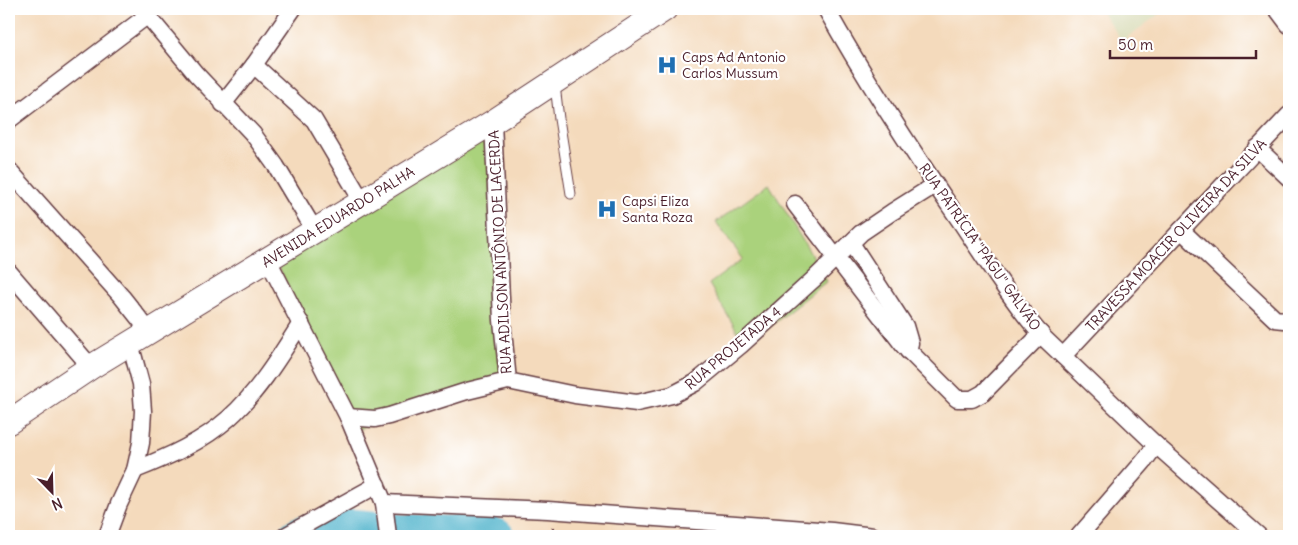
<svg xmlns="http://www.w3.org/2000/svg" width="1298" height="545" font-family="Delius,sans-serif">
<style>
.built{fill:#dcdebc}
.green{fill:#aad27c;stroke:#7a7854}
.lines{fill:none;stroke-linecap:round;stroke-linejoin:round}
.river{stroke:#4bb1ca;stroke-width:35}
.lane-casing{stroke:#643b41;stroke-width:11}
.street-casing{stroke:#643b41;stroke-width:19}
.secondary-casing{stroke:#643b41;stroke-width:26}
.path{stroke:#643b41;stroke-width:3;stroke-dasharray:4 4;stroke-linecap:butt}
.lane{stroke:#fff;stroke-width:9}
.street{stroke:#fff;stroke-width:16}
.secondary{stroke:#fff;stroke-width:24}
.labels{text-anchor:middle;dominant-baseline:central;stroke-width:4.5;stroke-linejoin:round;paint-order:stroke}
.poi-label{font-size:14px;fill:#4a1f2b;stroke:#fff;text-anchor:start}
.street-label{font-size:14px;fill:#4a1f2b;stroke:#fff}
</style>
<rect width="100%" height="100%" fill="#fff"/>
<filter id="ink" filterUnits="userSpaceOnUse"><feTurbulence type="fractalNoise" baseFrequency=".02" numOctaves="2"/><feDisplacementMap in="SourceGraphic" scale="10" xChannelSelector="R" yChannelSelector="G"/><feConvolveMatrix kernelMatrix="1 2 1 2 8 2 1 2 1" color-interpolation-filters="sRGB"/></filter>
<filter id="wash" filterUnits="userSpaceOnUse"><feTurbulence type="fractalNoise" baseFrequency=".0096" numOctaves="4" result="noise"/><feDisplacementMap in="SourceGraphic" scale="20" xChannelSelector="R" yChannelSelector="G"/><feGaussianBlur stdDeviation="1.12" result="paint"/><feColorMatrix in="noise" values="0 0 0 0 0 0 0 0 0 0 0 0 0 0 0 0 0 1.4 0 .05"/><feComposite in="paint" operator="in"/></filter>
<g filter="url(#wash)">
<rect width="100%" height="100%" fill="#f4dabc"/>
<path class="built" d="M1100,9H1166L1122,41Z"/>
<g class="green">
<path d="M487,136L508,381L356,430L277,263Z"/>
<path d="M769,184L827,281L746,346L709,284L743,259L716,222Z"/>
</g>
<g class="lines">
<path class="river" d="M296,536L299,534L350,526L399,531L447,533L480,528L491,535L497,536"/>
</g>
</g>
<g filter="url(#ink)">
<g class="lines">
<defs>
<path id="lane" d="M555,85L559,119L571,194"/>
<g id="street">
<path d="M142,9L196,74L253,134L276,166L315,231"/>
<path d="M826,9C867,82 914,154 962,224C988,263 1013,303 1044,338L1156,445L1259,536"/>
<path d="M1277,9L1289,25"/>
<path d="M254,65L314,120L362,201"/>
<path d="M223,104L254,65L293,9"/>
<path d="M9,120L148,15"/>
<path d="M493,122L502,320L508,381"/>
<path d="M1257,148L1289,178"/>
<path d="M9,170L122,297L149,331"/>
<path d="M795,204L903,345L957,399H972L983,393L1041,334"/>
<path d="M1181,230L1275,319L1284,320L1289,318"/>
<path d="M851,243L905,326L910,343L908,351"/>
<path d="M268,260L348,417L384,503L388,536"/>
<path d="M9,272L91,367"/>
<path d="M1063,356L1289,115"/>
<path d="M348,417L375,419L389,416L467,391L508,381L575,395L637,403L672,395L695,383L741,345L815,278L861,233L892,212L935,185"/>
<path d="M135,470C168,457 202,442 229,418C259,391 280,356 301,323"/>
<path d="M384,503L548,510L832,531L873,536"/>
<path d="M107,536L119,504L135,470L141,443L143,411L141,384L130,343"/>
<path d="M285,536L377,485"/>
<path d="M1079,536L1145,460L1156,445"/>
</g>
<path id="secondary" d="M9,422L91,367L493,122L665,9"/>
</defs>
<use href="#lane" class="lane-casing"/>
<use href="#street" class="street-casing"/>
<use href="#secondary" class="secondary-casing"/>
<path class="path" d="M553,527L555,536"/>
<use href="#lane" class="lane"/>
<use href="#street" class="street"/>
<use href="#secondary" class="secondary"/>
</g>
</g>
<defs>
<symbol id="hospital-bare" viewBox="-9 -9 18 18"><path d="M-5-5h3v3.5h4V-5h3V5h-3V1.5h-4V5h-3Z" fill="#1f6fb2" stroke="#fff" stroke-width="2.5" paint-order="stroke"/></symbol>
</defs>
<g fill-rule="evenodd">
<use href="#hospital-bare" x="653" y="51" width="28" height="28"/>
<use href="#hospital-bare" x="593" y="195" width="28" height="28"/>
</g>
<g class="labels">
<g class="poi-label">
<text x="682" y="57">Caps Ad Antonio<tspan x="682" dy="16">Carlos Mussum</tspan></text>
<text x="622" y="201">Capsi Eliza<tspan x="622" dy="16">Santa Roza</tspan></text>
</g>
<g class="street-label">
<text transform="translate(338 217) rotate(-32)">AVENIDA EDUARDO PALHA</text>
<text transform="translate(1176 235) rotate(-47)">TRAVESSA MOACIR OLIVEIRA DA SILVA</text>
<text transform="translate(980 247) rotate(55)">RUA PATRÍCIA "PAGU" GALVÃO</text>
<text transform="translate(500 252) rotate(-93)">RUA ADILSON ANTÔNIO DE LACERDA</text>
<text transform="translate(733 348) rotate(-40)">RUA PROJETADA 4</text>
</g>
</g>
<rect width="1298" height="545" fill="none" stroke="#fff" stroke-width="30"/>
<g transform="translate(52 492) rotate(157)" stroke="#ffffff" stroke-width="4" paint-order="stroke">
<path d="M0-4L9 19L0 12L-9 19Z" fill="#4a1f2b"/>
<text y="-8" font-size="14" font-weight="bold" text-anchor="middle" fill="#4a1f2b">N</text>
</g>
<path d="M1110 50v8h146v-8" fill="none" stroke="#4a1f2b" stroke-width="2.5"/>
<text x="1118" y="50" font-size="15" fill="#4a1f2b" stroke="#ffffff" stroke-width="4" paint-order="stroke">50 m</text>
</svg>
